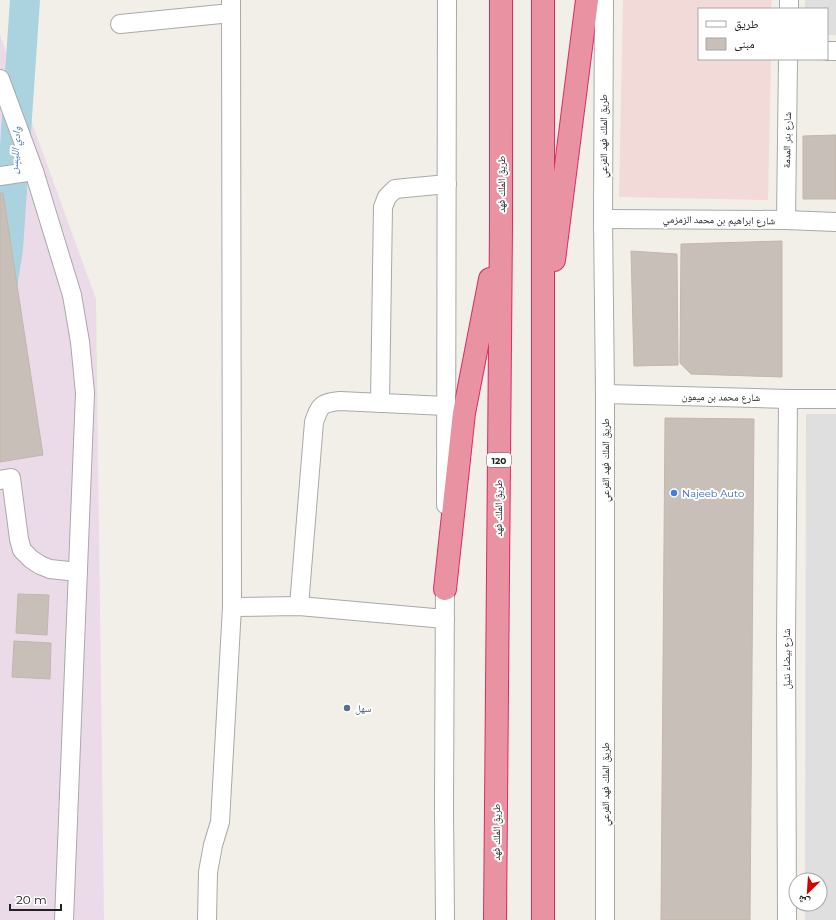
<svg xmlns="http://www.w3.org/2000/svg" width="836" height="920" font-family="Montserrat,'Noto Naskh Arabic',sans-serif">
<style>
.residential{fill:#e0dfdf}
.commercial{fill:#f2dad9}
.industrial{fill:#ebdbe8}
.lines{fill:none;stroke-linecap:round;stroke-linejoin:round}
.river{stroke:#aad3df;stroke-width:30}
.building{fill:#c7bfb8;stroke:#c4b6ab}
.minor-casing{stroke:#a9a9a9;stroke-width:20}
.highway-casing{stroke:#dc2a67;stroke-width:24}
.minor{stroke:#fff;stroke-width:18}
.highway{stroke:#e892a2;stroke-width:22}
.shop-dot{fill:#3f7fe0;stroke:#fff;stroke-width:1.5}
.service-dot{fill:#5c6f8a;stroke:#fff;stroke-width:1.5}
.labels{text-anchor:middle;dominant-baseline:central;stroke-width:4;stroke-linejoin:round;paint-order:stroke}
.shield{fill:#fff;stroke:#646464;stroke-width:1}
.shield-label{font-size:9px;font-weight:bold;fill:#222}
.street-label{font-size:10px;fill:#222;stroke:#fff}
.shop-label{font-size:10px;fill:#366cbe;stroke:#fff;text-anchor:start}
.service-label{font-size:10px;fill:#4e5e75;stroke:#fff;text-anchor:start}
.water-label{font-size:11px;font-style:italic;fill:#4a7aab;stroke:#fff}
</style>
<rect width="100%" height="100%" fill="#f2efe9"/>
<g class="residential">
<path d="M805,0H836V35H827V9H805Z"/>
<path d="M806,414H836V920H805V904H820V880H805Z"/>
</g>
<path class="commercial" d="M623,0H772L771,9H699V59H771L768,200L619,197Z"/>
<path class="industrial" d="M0,35L96,299L104,920H0Z"/>
<g class="lines">
<path class="river" d="M0,300L8,249L25,0"/>
</g>
<g class="building">
<path d="M836,135V199H803V136Z"/>
<path d="M0,193H3L43,455L0,462Z"/>
<path d="M782,241V377L691,374L680,363L681,244Z"/>
<path d="M631,251L677,254L678,365L634,366Z"/>
<path d="M665,418L754,419L750,920H661Z"/>
<path d="M18,594L49,595L47,635L16,633Z"/>
<path d="M14,641L51,643L50,679L12,677Z"/>
</g>
<g class="lines">
<defs>
<g id="minor">
<path d="M604,0L603,219L605,394V920"/>
<path d="M789,9V0"/>
<path d="M120,24L231,13"/>
<path d="M827,51H836"/>
<path d="M0,79L34,171L72,295L80,342L85,393L64,920"/>
<path d="M0,176L34,171"/>
<path d="M603,219L786,220L836,222"/>
<path d="M786,220L788,59"/>
<path d="M605,394L788,399H836"/>
<path d="M380,403L383,207L387,197L395,189L447,184"/>
<path d="M0,480L11,478L19,539L22,550L31,559L40,565L50,569L78,572"/>
<path d="M446,505L447,0"/>
<path d="M299,606L314,422C320,405 321,403 340,401L446,406"/>
<path d="M232,607L299,606L445,619"/>
<path d="M207,920L208,872L213,845L220,822L232,607L231,0"/>
<path d="M445,920L444,808L445,575"/>
<path d="M787,920L786,641L788,399"/>
</g>
<g id="highway">
<path d="M554,260L587,0"/>
<path d="M445,589L464,413L490,279"/>
<path d="M495,920L501,227V0"/>
<path d="M543,920V0"/>
</g>
</defs>
<use href="#minor" class="minor-casing"/>
<use href="#highway" class="highway-casing"/>
<use href="#minor" class="minor"/>
<use href="#highway" class="highway"/>
</g>
<circle class="shop-dot" cx="674" cy="493" r="4"/>
<circle class="service-dot" cx="347" cy="708" r="4"/>
<g class="labels">
<rect class="shield" x="487" y="453" width="24" height="14" rx="3"/>
<g class="shield-label">
<text x="499" y="460">120</text>
</g>
<g class="street-label">
<text transform="translate(603 136) rotate(-90)">طريق الملك فهد الفرعي</text>
<text transform="translate(787 140) rotate(-89)">شارع بئر المدمة</text>
<text transform="translate(501 184) rotate(-90)">طريق الملك فهد</text>
<text transform="translate(719 220) rotate(1)">شارع ابراهيم بن محمد الزمزمي</text>
<text transform="translate(721 397) rotate(1)">شارع محمد بن ميمون</text>
<text transform="translate(605 460) rotate(-90)">طريق الملك فهد الفرعي</text>
<text transform="translate(498 508) rotate(-90)">طريق الملك فهد</text>
<text transform="translate(786 659) rotate(-90)">شارع بيضاء نثيل</text>
<text transform="translate(605 784) rotate(-90)">طريق الملك فهد الفرعي</text>
<text transform="translate(496 832) rotate(-90)">طريق الملك فهد</text>
</g>
<g class="shop-label">
<text x="682" y="493">Najeeb Auto</text>
</g>
<g class="service-label">
<text x="355" y="708">سهل</text>
</g>
<g class="water-label">
<text transform="translate(15 150) rotate(-86)">وادي الليسن</text>
</g>
</g>
<rect x="698" y="8" width="130" height="52" fill="#ffffff" stroke="#a7a7a7"/>
<rect x="706" y="21" width="20" height="6" fill="#ffffff" stroke="#a7a7a7"/>
<text x="734" y="28" font-size="12" fill="#222222">طريق</text>
<rect x="706" y="38" width="20" height="12" fill="#c7bfb8" stroke="#a7a7a7"/>
<text x="734" y="48" font-size="12" fill="#222222">مبنى</text>
<g transform="translate(808 892) rotate(205)"><circle r="19" fill="#ffffff" stroke="#a7a7a7"/>
<path d="M0-3L7 15L0 10L-7 15Z" fill="#d40000"/>
<text y="-6" font-size="11" font-weight="bold" text-anchor="middle" fill="#222222">ش</text>
</g>
<path d="M10 904v6h51v-6" fill="none" stroke="#222222" stroke-width="2"/>
<text x="16" y="904" font-size="12" fill="#222222" stroke="#ffffff" stroke-width="3" paint-order="stroke">20 m</text>
</svg>
